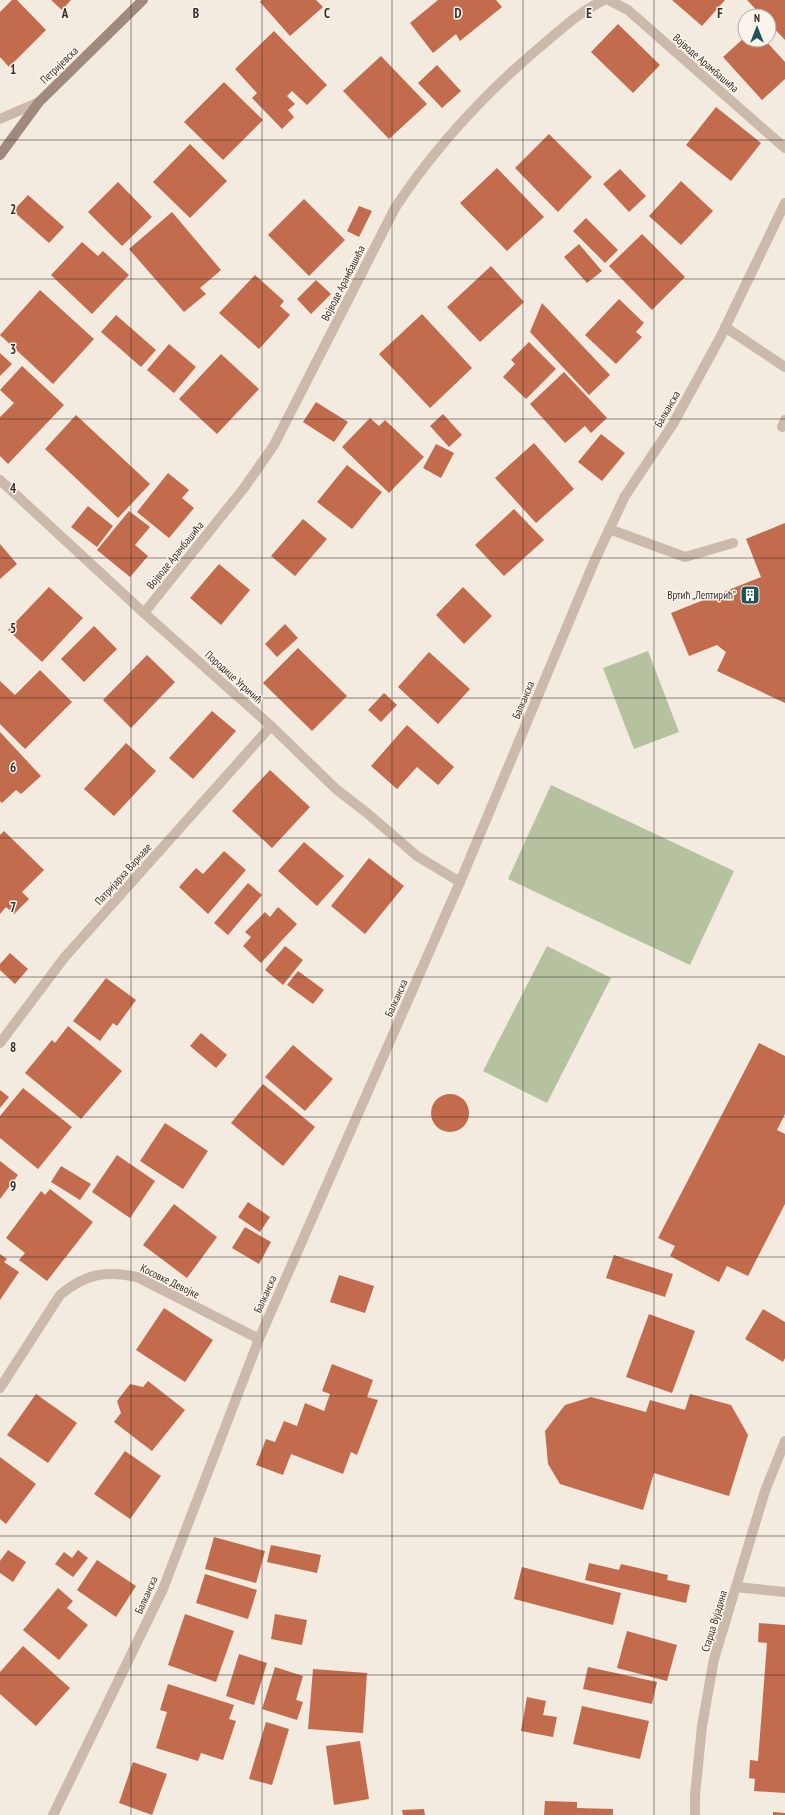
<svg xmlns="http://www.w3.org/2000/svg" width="785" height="1815" font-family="'PT Sans Narrow',sans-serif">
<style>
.green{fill:#b6c29f}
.building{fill:#c36c4d}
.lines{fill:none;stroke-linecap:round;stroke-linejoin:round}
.service{stroke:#cbbaab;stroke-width:10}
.minor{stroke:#cbbaab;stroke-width:10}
.secondary{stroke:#9f8a7d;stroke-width:10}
.grid{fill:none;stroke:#392f2a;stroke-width:1;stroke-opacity:0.55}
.labels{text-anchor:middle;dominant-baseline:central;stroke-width:3;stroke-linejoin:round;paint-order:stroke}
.street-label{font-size:11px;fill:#392f2a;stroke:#faf4ec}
.poi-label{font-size:11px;fill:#392f2a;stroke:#faf4ec;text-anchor:end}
.grid-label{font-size:13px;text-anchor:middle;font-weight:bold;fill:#392f2a;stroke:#faf4ec;stroke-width:3;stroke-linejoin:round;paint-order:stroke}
</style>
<rect width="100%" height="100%" fill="#f3eae0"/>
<g class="green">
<path d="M648,651L679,732L634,749L603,668Z"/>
<path d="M551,785L734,871L690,965L508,879Z"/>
<path d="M547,946L611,978L547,1103L483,1071Z"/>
</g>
<g class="building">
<path d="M12,0H17L46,30L9,67L0,57V12Z"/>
<path d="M51,0H71L62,10Z"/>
<path d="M262,0H316L323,7L290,36L260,2Z"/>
<path d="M438,0H496L502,7L460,41L456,34L433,53L410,23Z"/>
<path d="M672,0H725L702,26Z"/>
<path d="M747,0H785V40L769,23V16H762Z"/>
<path d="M618,24L660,65L633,93L591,52Z"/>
<path d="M274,31L327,85L307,105L292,91L287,96L295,104L288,110L294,117L282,129L252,98L257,93L235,69Z"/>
<path d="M745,37V40H765L785,62V79L762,100L723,57Z"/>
<path d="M381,56L427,104L389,139L343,91Z"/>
<path d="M437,65L461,91L442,108L418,83Z"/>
<path d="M224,82L263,120L223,160L184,122Z"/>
<path d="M716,107L761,143L731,181L686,145Z"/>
<path d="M549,134L592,177L558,212L515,168Z"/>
<path d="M190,144L227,181L190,218L153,182Z"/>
<path d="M497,168L544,217L507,251L460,203Z"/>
<path d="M620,169L646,196L629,212L603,184Z"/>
<path d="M681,181L713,211L681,245L649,216Z"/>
<path d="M118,182L152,217L122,246L88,212Z"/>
<path d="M28,195L64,227L49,243L13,211Z"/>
<path d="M304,199L345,240L309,276L268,235Z"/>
<path d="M359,206L372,211L359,237L347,231Z"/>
<path d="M172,212L221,270L200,288L206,294L184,312L129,249Z"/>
<path d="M586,218L618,250L605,263L573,231Z"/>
<path d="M642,234L685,277L652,310L609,266Z"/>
<path d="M82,242L98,256L103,251L129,275L92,314L51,275Z"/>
<path d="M579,244L602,271L587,283L564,257Z"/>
<path d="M491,266L524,302L480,342L447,307Z"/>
<path d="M255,275L284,301L280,306L290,315L259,349L219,313Z"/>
<path d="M316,280L331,294L311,314L297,299Z"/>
<path d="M40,290L94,339L53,384L0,335Z"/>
<path d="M619,299L644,323L636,332L642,337L616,364L585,335Z"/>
<path d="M542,303L610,375L589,395L530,332Z"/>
<path d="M422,314L472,368L430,408L379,354Z"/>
<path d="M116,315L156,350L141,367L101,332Z"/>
<path d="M529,342L556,369L526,399L503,377L515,364L511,360Z"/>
<path d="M169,344L196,367L174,393L147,370Z"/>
<path d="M0,353L12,364L0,376Z"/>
<path d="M221,354L259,389L217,434L179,399Z"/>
<path d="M22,366L64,405L8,464L0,456V417L14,403L0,390Z"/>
<path d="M564,372L607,418L591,433L585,426L565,443L530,404Z"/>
<path d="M316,402L348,422L334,442L303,422Z"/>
<path d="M443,414L462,435L449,447L430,426Z"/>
<path d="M76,415L150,484L118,518L45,449Z"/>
<path d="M370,418L379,426L385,420L424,457L389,493L342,447Z"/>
<path d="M601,434L625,453L602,481L578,462Z"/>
<path d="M534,443L574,489L536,523L495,478Z"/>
<path d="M436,444L454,453L441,478L423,468Z"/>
<path d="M347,465L382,492L352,529L317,502Z"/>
<path d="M168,473L189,490L182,498L194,508L169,538L137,512Z"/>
<path d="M88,506L113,526L97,547L71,527Z"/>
<path d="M514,509L544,540L504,576L475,545Z"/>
<path d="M129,511L150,527L135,545L148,556L130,577L97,550Z"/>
<path d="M303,519L327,539L295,576L271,556Z"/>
<path d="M785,523V703L717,671L726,652L717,645L689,656L671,613L761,577L746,539Z"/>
<path d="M0,544L17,564L0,579Z"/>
<path d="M219,564L250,590L221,625L190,598Z"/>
<path d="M49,587L83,618L42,662L8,630Z"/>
<path d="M463,587L492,616L464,644L436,615Z"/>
<path d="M285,624L298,638L277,657L265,644Z"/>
<path d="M94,626L117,649L84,682L61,659Z"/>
<path d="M298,648L347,696L312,731L263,683Z"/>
<path d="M429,652L470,689L438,724L398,687Z"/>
<path d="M147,655L175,682L131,728L103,700Z"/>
<path d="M40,670L72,702L25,749L0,724V681L15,695Z"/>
<path d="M384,693L397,705L381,722L368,710Z"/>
<path d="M212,711L236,731L193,779L169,758Z"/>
<path d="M407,725L454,767L438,785L417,767L397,789L371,766Z"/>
<path d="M0,732L41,776L21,794L16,790L2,803L0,801Z"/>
<path d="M126,743L156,771L114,816L84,789Z"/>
<path d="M270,770L310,807L272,848L232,811Z"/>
<path d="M4,831L44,870L22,892L29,899L14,914L6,907L0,914V835Z"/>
<path d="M304,842L344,876L317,906L278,871Z"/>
<path d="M224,851L246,870L208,914L179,887L196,868L203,874Z"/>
<path d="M369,858L404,886L365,934L331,906Z"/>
<path d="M248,883L262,895L228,935L214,923Z"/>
<path d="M278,907L297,924L261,963L243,946L251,937L245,932L265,912L270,917Z"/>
<path d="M285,946L303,960L283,985L265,970Z"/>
<path d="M10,953L28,969L15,984L0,970V964Z"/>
<path d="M298,971L324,990L313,1004L287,985Z"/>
<path d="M106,978L136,1000L117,1026L113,1023L100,1041L73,1021Z"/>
<path d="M68,1026L122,1071L81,1119L25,1073L52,1040L55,1043Z"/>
<path d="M201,1033L227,1055L216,1068L190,1046Z"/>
<path d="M759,1043L785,1056V1114L777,1130L785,1134V1204L748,1276L727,1266L719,1282L670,1256L675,1246L658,1238Z"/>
<path d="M293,1045L333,1079L305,1111L265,1077Z"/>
<path d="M263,1084L315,1127L283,1166L231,1123Z"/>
<path d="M23,1088L72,1127L38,1169L0,1138V1116Z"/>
<path d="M0,1090L9,1097L0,1108Z"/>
<circle cx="450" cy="1113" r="19"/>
<path d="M165,1123L208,1151L183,1189L140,1161Z"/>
<path d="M117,1155L155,1181L130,1218L92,1192Z"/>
<path d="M0,1161L18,1175L0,1199Z"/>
<path d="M61,1166L91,1184L80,1200L51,1182Z"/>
<path d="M50,1189L93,1222L47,1281L19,1260L25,1253L6,1238L41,1191L45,1195Z"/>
<path d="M248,1202L270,1217L260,1232L238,1217Z"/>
<path d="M174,1204L217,1237L187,1278L143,1245Z"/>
<path d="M245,1227L271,1242L259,1264L232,1248Z"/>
<path d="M0,1254L7,1259L4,1262L19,1272L0,1300Z"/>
<path d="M614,1255L673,1274L665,1297L606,1278Z"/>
<path d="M339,1275L374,1286L365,1313L330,1302Z"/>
<path d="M164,1308L213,1340L185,1382L136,1350Z"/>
<path d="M763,1309L785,1322V1358L783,1362L745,1339Z"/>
<path d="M649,1314L695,1331L672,1393L626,1377Z"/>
<path d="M332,1364L373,1380L367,1397L378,1400L357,1455L351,1452L343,1474L291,1454L283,1475L256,1465L266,1439L275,1442L284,1421L297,1426L305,1403L324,1411L330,1394L322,1391Z"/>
<path d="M148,1381L185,1410L152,1451L114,1422L121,1413L117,1401L130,1384L143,1387Z"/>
<path d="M36,1394L77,1423L48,1463L7,1435Z"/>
<path d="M690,1394L731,1405L748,1435L729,1496L654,1473L643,1510L560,1484L548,1464L545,1431L565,1405L591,1397L646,1412L650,1400L685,1410Z"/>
<path d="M125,1451L161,1476L130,1519L94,1494Z"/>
<path d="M0,1457L36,1484L6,1524L0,1519Z"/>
<path d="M214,1537L265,1551L256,1583L205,1569Z"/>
<path d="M271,1545L321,1555L317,1573L267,1562Z"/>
<path d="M8,1550L26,1562L13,1582L0,1573V1561Z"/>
<path d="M78,1550L88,1558L73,1577L55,1564L64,1552L72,1558Z"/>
<path d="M97,1560L136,1586L116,1617L77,1590Z"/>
<path d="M589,1563L619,1570L621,1564L668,1575L667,1580L690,1585L686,1603L585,1580Z"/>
<path d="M522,1567L621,1593L613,1625L514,1599Z"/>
<path d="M205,1574L257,1590L248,1619L196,1603Z"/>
<path d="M58,1588L73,1601L67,1608L88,1625L59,1660L23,1630Z"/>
<path d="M185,1614L234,1631L216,1682L168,1665Z"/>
<path d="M275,1614L307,1620L302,1645L271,1639Z"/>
<path d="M759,1623L785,1625V1793L754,1791L755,1779L749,1778L750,1760L758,1761L767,1643L758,1642Z"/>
<path d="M627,1631L677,1645L667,1681L617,1668Z"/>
<path d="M23,1646L70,1688L36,1726L0,1694V1672Z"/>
<path d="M239,1654L267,1663L254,1705L226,1696Z"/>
<path d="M275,1667L303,1676L296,1700L303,1702L297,1720L262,1709Z"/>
<path d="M588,1667L657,1682L652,1704L583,1689Z"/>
<path d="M313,1669L367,1673L363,1733L308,1729Z"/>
<path d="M168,1684L234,1705L229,1719L236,1721L223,1760L201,1753L198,1761L156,1748L167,1712L160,1710Z"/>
<path d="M527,1697L546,1701L543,1715L557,1717L553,1737L521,1731Z"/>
<path d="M582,1706L649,1721L640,1759L573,1744Z"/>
<path d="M266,1722L289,1729L272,1785L249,1779Z"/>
<path d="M360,1741L369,1799L334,1805L326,1746Z"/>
<path d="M133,1762L167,1774L152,1815L119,1803Z"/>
<path d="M545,1801L577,1802V1808L613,1809V1815H544Z"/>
<path d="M424,1809L425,1815H403L402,1810Z"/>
<path d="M773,1812L785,1813V1815H773Z"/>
</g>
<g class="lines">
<g class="service">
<path d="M725,327L785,367"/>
<path d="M782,427L785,420"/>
<path d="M609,529L685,557L733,543"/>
</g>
<g class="minor">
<path d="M609,0L628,10L785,148"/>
<path d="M0,119L39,102"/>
<path d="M0,480L144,613L271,726L336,789L367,813L417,856L460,882"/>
<path d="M144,613L244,488L274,445L395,208C436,146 488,90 546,42C565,26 581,11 604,0"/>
<path d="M0,1043L64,958L271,726"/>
<path d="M0,1388L60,1295C85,1274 105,1270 137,1277L259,1339"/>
<path d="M736,1587L785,1592"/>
<path d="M53,1815L163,1589L259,1339L460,882L594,562L625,496L673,424L721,336L785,203"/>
<path d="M695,1815V1795L702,1726L714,1659L765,1491L785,1441"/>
</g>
<path class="secondary" d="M0,155L39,102L143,0"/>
</g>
<path class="grid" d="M131,0V1815M262,0V1815M392,0V1815M523,0V1815M654,0V1815M0,140H785M0,279H785M0,419H785M0,558H785M0,698H785M0,838H785M0,977H785M0,1117H785M0,1257H785M0,1396H785M0,1536H785M0,1675H785"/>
<defs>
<symbol id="building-square" viewBox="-11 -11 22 22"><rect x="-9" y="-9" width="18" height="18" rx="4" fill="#20555a" stroke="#faf4ec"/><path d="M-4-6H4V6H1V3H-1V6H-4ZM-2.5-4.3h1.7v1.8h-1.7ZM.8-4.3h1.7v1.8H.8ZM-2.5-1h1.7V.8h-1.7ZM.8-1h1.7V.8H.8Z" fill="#fff"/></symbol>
</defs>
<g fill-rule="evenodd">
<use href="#building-square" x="739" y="584" width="22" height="22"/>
</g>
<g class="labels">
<g class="street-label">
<text transform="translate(706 63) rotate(41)">Војводе Арамбашића</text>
<text transform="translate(59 65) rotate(-44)">Петријевска</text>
<text transform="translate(343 283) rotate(-63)">Војводе Арамбашића</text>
<text transform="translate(667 409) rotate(-60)">Балканска</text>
<text transform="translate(175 555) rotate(-51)">Војводе Арамбашића</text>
<text transform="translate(234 677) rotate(42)">Породице Угричић</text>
<text transform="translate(523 700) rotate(-67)">Балканска</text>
<text transform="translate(123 874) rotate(-48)">Патријарха Варнаве</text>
<text transform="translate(396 998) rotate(-66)">Балканска</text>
<text transform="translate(170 1281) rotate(26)">Косовке Девојке</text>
<text transform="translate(265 1294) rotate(-66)">Балканска</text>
<text transform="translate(146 1595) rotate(-66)">Балканска</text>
<text transform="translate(714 1621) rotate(-73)">Старца Вујадина</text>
</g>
<g class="poi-label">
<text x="736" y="595">Вртић „Лептирић”</text>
</g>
</g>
<g class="grid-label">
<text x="65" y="18">A</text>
<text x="196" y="18">B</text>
<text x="327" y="18">C</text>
<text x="458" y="18">D</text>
<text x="589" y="18">E</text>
<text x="720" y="18">F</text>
<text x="13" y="74">1</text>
<text x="13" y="214">2</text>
<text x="13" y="354">3</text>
<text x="13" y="493">4</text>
<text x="13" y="633">5</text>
<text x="13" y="772">6</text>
<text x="13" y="912">7</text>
<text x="13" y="1052">8</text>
<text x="13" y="1191">9</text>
</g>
<g transform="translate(757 28)"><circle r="19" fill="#faf4ec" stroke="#ada59e"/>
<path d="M0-3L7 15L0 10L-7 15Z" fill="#20555a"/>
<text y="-6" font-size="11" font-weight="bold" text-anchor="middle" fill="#392f2a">N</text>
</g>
</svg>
